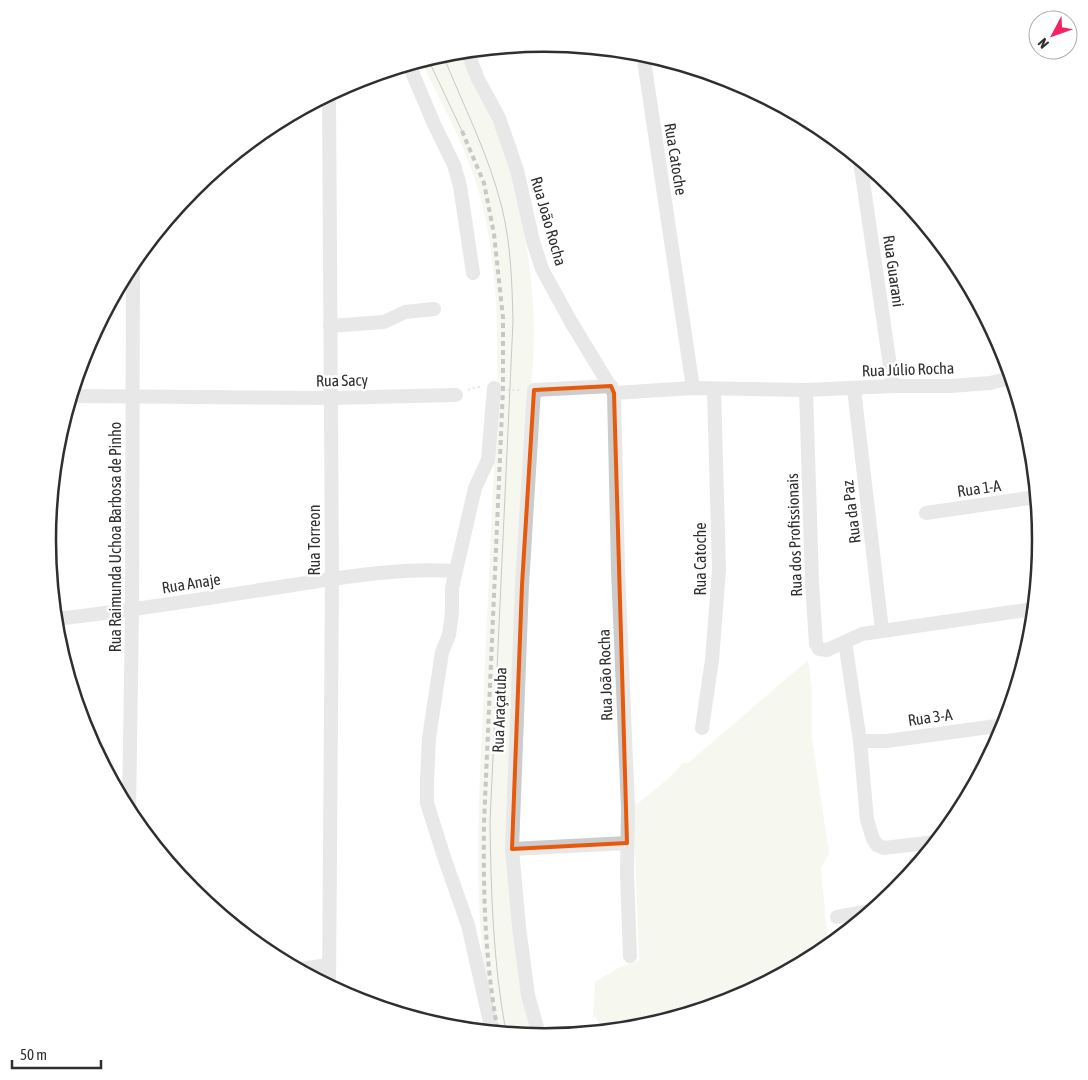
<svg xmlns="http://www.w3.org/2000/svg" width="1088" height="1080" font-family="'Asap Condensed',sans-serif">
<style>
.green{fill:#eaeedc}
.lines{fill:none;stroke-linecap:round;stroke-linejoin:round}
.stream{stroke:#c6e9ef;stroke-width:4}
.path{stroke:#ccc;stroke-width:2;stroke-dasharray:2.5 2.5;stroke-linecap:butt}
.minor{stroke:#ccc;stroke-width:14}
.tram{stroke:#848484;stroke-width:1}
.rail{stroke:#848484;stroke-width:4;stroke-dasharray:5 4;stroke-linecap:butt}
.marked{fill:none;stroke:#e8590c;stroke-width:4;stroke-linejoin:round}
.labels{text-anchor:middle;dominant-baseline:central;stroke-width:5;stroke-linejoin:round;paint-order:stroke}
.street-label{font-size:16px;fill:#2f2f2f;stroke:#fff}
.rim{fill:none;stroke:#2f2f2f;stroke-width:2.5}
</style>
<rect width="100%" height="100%" fill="#fff"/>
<g class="green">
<path d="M461,52C477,86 495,121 506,157C523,212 533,272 534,330C534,354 532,378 530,402L514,929L531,1035L493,1031C490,1013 487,995 485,977C475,895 478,812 482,730C485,656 489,582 492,508C497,408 505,305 483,207C471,156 444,108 421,61L447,53Z"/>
<path d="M808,660L812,688V738L829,854L821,868L828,946L819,953L734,999L641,1027L606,1030L593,1015L595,982L618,968L639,960L633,802L637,804L668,779L683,763H688Z"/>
</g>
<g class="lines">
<path class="stream" d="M613,1029L632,1028"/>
<g class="path">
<path d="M468,390L476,387H482"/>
<path d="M507,390H522"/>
</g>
<g class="minor">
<path d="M467,51L478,79L499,118L517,170L533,241L542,269L571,322L614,393L618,570L628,809L627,874L630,956"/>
<path d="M643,54L693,388"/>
<path d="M409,65L434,124L454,165L460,186L473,273"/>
<path d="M329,95L332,579L329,985"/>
<path d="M860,161L893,386"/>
<path d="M330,326L384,322L405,312L434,309"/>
<path d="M854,389L882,630"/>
<path d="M806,390L812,583L816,644L819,649L827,650L862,634L1033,609"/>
<path d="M614,393L693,388L806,390L893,386H951L990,383L1011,378"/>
<path d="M72,396L331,398L456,395"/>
<path d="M926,513L1036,497"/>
<path d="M55,619C129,611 201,599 274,588C333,579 394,567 455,571"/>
<path d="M845,642L860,741L867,820L873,839L877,845L884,848L935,842"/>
<path d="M702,728L712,660L719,570L714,389"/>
<path d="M860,741H887L1004,725"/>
<path d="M129,812L132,610L133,263"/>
<path d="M512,849L627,843"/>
<path d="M837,917L870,911"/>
<path d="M299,969L329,965"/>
<path d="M492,1031L468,925L445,860L427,803V780L429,738L442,652L449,635L452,612V588L475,488L488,460L494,388"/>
<path d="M538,1031L528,995L519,927L512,849L522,585L534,390L611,386"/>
</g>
<g class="tram">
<path d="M443,55C463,105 489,155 502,208C511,245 512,283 513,321L490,822C491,892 493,963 506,1032"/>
<path d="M428,59L462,131"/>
</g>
<path class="rail" d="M462,131L484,183L494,234L503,318V389L484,823C483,893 485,962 498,1032"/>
</g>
<path d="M0 0H1088V1080H0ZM611,386L614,393L627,843L512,849L522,585L534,390Z" fill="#fff" fill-opacity=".55" fill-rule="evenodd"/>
<path class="marked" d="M611,386L614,393L627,843L512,849L522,585L534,390Z"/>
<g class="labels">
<g class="street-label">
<text transform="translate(676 159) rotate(81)">Rua Catoche</text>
<text transform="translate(549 221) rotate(74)">Rua João Rocha</text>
<text transform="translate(894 271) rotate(82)">Rua Guarani</text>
<text transform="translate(908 369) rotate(-2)">Rua Júlio Rocha</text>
<text transform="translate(342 380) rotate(-1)">Rua Sacy</text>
<text transform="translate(979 488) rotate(-8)">Rua 1-A</text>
<text transform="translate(851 512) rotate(-97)">Rua da Paz</text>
<text transform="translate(794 535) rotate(-92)">Rua dos Profissionais</text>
<text transform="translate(115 537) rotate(-90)">Rua Raimunda Uchoa Barbosa de Pinho</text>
<text transform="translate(314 540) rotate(-90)">Rua Torreon</text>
<text transform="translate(700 559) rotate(-90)">Rua Catoche</text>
<text transform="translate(191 583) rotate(-9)">Rua Anaje</text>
<text transform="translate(605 675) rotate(-92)">Rua João Rocha</text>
<text transform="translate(499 710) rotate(-88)">Rua Araçatuba</text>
<text transform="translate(930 717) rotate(-8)">Rua 3-A</text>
</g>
</g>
<path d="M0 0H1088V1080H0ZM56 540a488 488 0 1 1 976 0a488 488 0 1 1-976 0Z" fill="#fff" fill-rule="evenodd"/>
<path class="rim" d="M56 540a488 488 0 1 1 976 0a488 488 0 1 1-976 0Z"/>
<g transform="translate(1053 35) rotate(229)"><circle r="24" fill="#ffffff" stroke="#acacac"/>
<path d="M0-4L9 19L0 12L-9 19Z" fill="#f52363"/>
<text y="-8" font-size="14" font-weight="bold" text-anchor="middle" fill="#2f2f2f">N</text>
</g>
<path d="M12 1060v8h89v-8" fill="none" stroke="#2f2f2f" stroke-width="2.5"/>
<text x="20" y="1060" font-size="15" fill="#2f2f2f" stroke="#ffffff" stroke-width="4" paint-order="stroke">50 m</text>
</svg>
